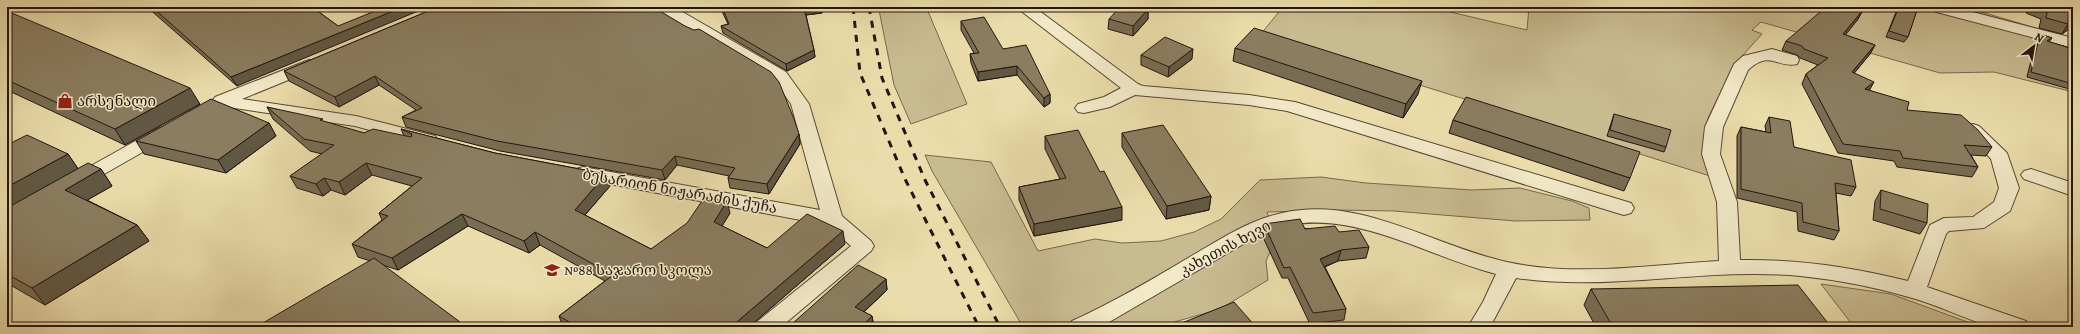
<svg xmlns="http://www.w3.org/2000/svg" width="2080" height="334" font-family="Alegreya,'Noto Serif Georgian',serif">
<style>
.green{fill:#c9bb90;stroke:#76684f}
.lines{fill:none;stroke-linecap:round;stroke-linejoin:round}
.minor-casing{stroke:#564835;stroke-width:2}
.minor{fill:#f2e9c8;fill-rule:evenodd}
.rail{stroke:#24160e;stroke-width:3;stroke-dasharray:7 7;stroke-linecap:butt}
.wall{fill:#786c53;stroke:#24160e}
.shaded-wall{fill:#615843;stroke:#24160e}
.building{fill:#8b7d60;stroke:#24160e}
.labels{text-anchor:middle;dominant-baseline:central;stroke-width:3;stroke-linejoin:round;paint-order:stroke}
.poi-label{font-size:15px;fill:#24160e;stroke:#f2e9c8;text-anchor:start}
.street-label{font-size:15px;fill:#24160e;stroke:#f2e9c8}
</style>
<rect width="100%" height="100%" fill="#ebddab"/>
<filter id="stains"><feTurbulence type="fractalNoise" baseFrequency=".005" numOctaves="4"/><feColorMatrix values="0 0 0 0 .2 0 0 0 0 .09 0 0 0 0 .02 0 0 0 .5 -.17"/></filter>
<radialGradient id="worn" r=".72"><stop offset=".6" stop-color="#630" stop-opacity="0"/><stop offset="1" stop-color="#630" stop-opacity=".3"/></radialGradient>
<g class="green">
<path d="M1283,7H1429L1527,30L1529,7H1982L1978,11L2073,39V92L1994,72L1940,73L1761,22L1752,30L1762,34L1734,65L1708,118L1703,153L1710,176L1260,35Z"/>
<path d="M927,9L967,104L911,124L894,85L879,10Z"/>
<path d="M925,155L991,162L1038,251L1095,239L1122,243L1161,241L1194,232L1221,219L1260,180L1321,177L1366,183L1472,190L1520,188L1572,201L1589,208L1590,220L1515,221L1394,211L1338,210L1267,212L1276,238L1266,261L1268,280L1220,309L1157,327H1023L932,171Z"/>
<path d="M1821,284L1891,294L1981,327H1854Z"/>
</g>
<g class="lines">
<defs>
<g id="minor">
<path d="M655,7H674L786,72L809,104L842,216L871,241L874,246L871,251L781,327H755L758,321L851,246L827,225L583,179L576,177L573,173L576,169L583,167L820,210L791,104L774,80L657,10Z"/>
<path d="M1016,7H1034L1138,84L1143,86L1249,95L1295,102L1631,203L1634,208L1631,213L1624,215L1617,213L1287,111L1249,105L1135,95L1110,107L1084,113L1078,112L1075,108L1078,104L1104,97L1121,88Z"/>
<path d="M1927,7H1953L2073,38V48L1929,10Z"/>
<path d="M1772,49L1797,56L1799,60L1797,64C1777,69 1771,49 1748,70L1723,127L1720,154L1737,202L1740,260C1797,259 1853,267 1908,281L1930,225L1944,218L1973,217L1994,202L1999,188L1991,159L1964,130L1967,126L1973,124L1979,126L2007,153L2019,188L2010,211L1984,228L1949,231L1946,234L1927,287L2026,321L2029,327C2018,327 2004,329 1993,327C1968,320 1944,308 1919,300C1880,288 1840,280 1800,276C1705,267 1611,292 1516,278L1490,327H1468L1483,302L1496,274C1422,255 1342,201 1264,232L1104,325L1100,327H1069L1072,321C1114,302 1153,279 1193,255C1221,239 1249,220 1282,213C1361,195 1433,246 1507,262C1576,277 1650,265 1719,261L1717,202L1702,154L1705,127L1734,64L1743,56Z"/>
<path d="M309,60L315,61L317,65L315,69L242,99L356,116L435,136L437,140L435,144L428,146L355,126L221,106L215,105L212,101L215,97Z"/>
<path d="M163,127L169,129L172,133L169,137L85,185L78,187L71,185L68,181L71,177L157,129Z"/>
<path d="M2031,169L2073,183V196L2024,179L2021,175L2024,171Z"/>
</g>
</defs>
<use href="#minor" class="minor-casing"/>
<use href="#minor" class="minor"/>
<g class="rail">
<path d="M853,7L860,73L905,179L979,327"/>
<path d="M869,7L882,78L925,180L1000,327"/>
</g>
</g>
<g class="wall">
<path d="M147,7H312L338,26L237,86Z"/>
<path d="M438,7L799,134L800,144L769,194L730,188L728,178L729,176L677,165L665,180L500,151L406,127L402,117L416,110L379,85L339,107L289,81L284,71Z"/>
<path d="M720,7H821L822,13L806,15L814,50L815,57L787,71L723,33L721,26L728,24Z"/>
<path d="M1898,7H1918L1908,37L1904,42L1886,37Z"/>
<path d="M2030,7H2073V26L2062,34L2039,28L2041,19L2026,13Z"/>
<path d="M1148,9V19L1133,36L1108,29L1109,19Z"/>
<path d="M1863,10L1858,19L1845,35L1875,45L1870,54L1854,73L1869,90L1907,110L1992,147L1986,156L1971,155L1978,167L1972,177L1897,167L1894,161L1838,153L1802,84L1806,74L1818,65L1800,58L1797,55L1782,50L1786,41Z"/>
<path d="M7,11L200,104L125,145L7,90Z"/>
<path d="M961,21L1003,49L1050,94V103L1044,107L1017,75L978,81L971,63L970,54L974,53L961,30Z"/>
<path d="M2040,34L2052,38L2049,42L2073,49V90L2027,77L2036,40Z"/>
<path d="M1235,48L1418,94L1403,118L1233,61Z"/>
<path d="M1141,55L1192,59L1168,77L1141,65Z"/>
<path d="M267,107L324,122L364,133L404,136L401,129L495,153L606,174L610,186L585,215L651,249L730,213L722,226L767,248L845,244L749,327H563L559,316L605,281L540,245L529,253L468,226L398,270L358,257L352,244L382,220L379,213L412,186L372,175L345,195L331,190L323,196L297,188L290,176L322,154L310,151L273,119Z"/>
<path d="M1614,114L1666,147L1664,152L1607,136Z"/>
<path d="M1769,117L1794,147L1856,187L1851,196L1836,193L1839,231L1834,240L1798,231L1797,212L1737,198V136L1741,127L1766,132L1765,126Z"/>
<path d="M1453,120L1630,178L1624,191L1449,133Z"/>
<path d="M269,123L276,136L226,173L144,154L136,141Z"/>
<path d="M1122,133L1211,196L1209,210L1166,219L1122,147Z"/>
<path d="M1045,136L1122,220L1034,236L1019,200V187L1060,179L1045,149Z"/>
<path d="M7,145L68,154L78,169H101L112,186L87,200L137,225L149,241L45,305L7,283Z"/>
<path d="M1881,190L1927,223L1920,234L1873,220L1875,201Z"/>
<path d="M1264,224L1339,232L1369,247L1366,258L1338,261L1325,267L1346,309L1344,320L1310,324L1288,278H1282L1262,235Z"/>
<path d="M886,279L887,290L864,312L872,316L874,327H793V323Z"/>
<path d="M1591,289L1831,327H1596L1584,305Z"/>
</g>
<g class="shaded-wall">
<path d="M403,7H428L237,86L231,77Z"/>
<path d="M810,7H821L822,13L805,15L804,8Z"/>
<path d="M1148,9V19L1133,36V26Z"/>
<path d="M1863,10L1858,19L1839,43L1843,34Z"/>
<path d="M2073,21V26L2062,34L2068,24Z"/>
<path d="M1875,45L1870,54L1847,82L1852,72Z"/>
<path d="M1193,49L1192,59L1168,77L1169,67Z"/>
<path d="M814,50L815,57L787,71L786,64Z"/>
<path d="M1017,66V75L978,81V72Z"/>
<path d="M375,76L379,85L339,107L335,97Z"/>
<path d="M1422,81L1418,94L1403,118L1406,104Z"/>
<path d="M1874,82L1869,91L1865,89Z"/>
<path d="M190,88L200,104L125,145L115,129Z"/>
<path d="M1050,94V103L1044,107V98Z"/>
<path d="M269,123L276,136L226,173L218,160Z"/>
<path d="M799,134L800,144L769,194L767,184Z"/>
<path d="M68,154L79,170L7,210V187Z"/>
<path d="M675,156L677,165L665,180L662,170Z"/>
<path d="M366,163L372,175L345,195L339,182Z"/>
<path d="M101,169L112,186L77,206L65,190Z"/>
<path d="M606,174L610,186L579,222L575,210Z"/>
<path d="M324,178L331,190L323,196L316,184Z"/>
<path d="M1211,196L1209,210L1166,219L1167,206Z"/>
<path d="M727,201L730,213L717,234L714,222Z"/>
<path d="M1122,207V220L1034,236V224Z"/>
<path d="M462,214L468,226L398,270L392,258Z"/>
<path d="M137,225L149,241L45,305L32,288Z"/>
<path d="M843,231L845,244L749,327H731Z"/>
<path d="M535,232L540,245L529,253L524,241Z"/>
<path d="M1341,250L1338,261L1318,269L1320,259Z"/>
<path d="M886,279L887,290L857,318L855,307Z"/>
<path d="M872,316L874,327H862V326Z"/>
<path d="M460,322L462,327H453Z"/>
</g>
<g class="building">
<path d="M152,7H312L338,26L385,7H403L231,77Z"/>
<path d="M438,7H653L685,26L694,30L699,29L771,72L779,82L794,119L799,134L767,184L728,178L735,168L675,156L662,170L497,141L402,117L422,108L375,76L335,97L284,71Z"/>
<path d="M722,7H810L804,8L814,50L786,64L721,26L729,24Z"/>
<path d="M1120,7H1141L1148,9L1133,26L1109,19Z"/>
<path d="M1826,7H1855L1863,10L1843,34L1875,45L1852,72L1874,82L1865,89L1909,102L1907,110L1961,115L1978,130L1992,147L1964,145L1978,167L1903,158L1900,151L1843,144L1806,74L1828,58L1804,49L1802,46L1786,41Z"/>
<path d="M1899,7H1918L1908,37L1889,31Z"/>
<path d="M2041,7H2073V21L2068,24L2046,18L2048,9Z"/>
<path d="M7,11L190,88L115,129L7,80Z"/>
<path d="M984,17L1003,49L1026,45L1050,94L1044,98L1017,66L978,72L970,54L979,53L961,21Z"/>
<path d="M1254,28L1422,81L1406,104L1235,48Z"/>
<path d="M2040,34L2052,38L2047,41L2073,49V84L2031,72Z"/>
<path d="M1165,37L1193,49L1169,67L1141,55Z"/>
<path d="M1466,97L1640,152L1630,178L1453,120Z"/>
<path d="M211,99L269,123L218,160L136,141Z"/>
<path d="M267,107L323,119L320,120L364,133L373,129L411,137L412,134L401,129L495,153L606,174L575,210L651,249L687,223L704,198L727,201L714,222L767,248L807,214L843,231L731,327H578L559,316L613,275L535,232L524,241L462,214L392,258L352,244L388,216L379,213L422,178L366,163L339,182L324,178L316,184L290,176L334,145L304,139Z"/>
<path d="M1614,114L1671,130L1666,147L1610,130Z"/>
<path d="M1769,117L1790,121L1794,147L1851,160L1856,187L1835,183L1839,231L1803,222L1802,203L1741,189V127L1771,133Z"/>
<path d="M1163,125L1211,196L1167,206L1122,133Z"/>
<path d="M1078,130L1100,172L1104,171L1122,207L1034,224L1019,187L1066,178L1045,136Z"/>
<path d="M27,135L68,154L7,187V145Z"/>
<path d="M88,163L101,169L65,190L137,225L32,288L7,274V208Z"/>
<path d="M1881,190L1928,204L1927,223L1880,209Z"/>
<path d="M1300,219L1305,229L1335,226L1339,232L1359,230L1369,247L1341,250L1320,259L1346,309L1313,313L1290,267L1284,268L1264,224Z"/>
<path d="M374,258L460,322L453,327H256Z"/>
<path d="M858,265L886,279L855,307L872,316L862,326L863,327H800L793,323Z"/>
<path d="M1798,285L1831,327H1613L1591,289Z"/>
<path d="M1234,302L1256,327H1172Z"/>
</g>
<defs>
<symbol id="shop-bare" viewBox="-9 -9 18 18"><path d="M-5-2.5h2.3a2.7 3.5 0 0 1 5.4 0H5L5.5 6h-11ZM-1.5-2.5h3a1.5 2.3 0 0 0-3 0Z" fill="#8f2418" stroke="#f2e9c8" stroke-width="2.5" paint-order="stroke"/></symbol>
<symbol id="school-bare" viewBox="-9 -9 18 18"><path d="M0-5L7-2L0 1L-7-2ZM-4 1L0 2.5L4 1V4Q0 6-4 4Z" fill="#8f2418" stroke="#f2e9c8" stroke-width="2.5" paint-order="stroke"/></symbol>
</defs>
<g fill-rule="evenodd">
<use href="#shop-bare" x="54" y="90" width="22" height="22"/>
<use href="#school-bare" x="541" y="259" width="22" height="22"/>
</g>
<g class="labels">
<g class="poi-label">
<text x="77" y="101">არსენალი</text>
<text x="564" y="270">№88 საჯარო სკოლა</text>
</g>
<g class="street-label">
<text transform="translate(680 191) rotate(10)">ბესარიონ ნიჟარაძის ქუჩა</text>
<text transform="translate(1225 248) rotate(-28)">კახეთის ხევი</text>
</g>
</g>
<rect width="2080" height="334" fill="none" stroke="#ebddab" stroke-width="24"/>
<rect x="8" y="8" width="2064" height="318" fill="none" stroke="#24160e" stroke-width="2"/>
<rect x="12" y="12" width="2056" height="310" fill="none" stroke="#24160e"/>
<g transform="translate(2034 46) rotate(31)" stroke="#f2e9c8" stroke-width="3" paint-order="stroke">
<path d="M0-3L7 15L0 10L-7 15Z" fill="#24160e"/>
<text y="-6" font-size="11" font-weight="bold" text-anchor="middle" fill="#24160e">N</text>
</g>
<rect width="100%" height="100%" filter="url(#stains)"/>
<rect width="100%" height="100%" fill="url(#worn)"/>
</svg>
